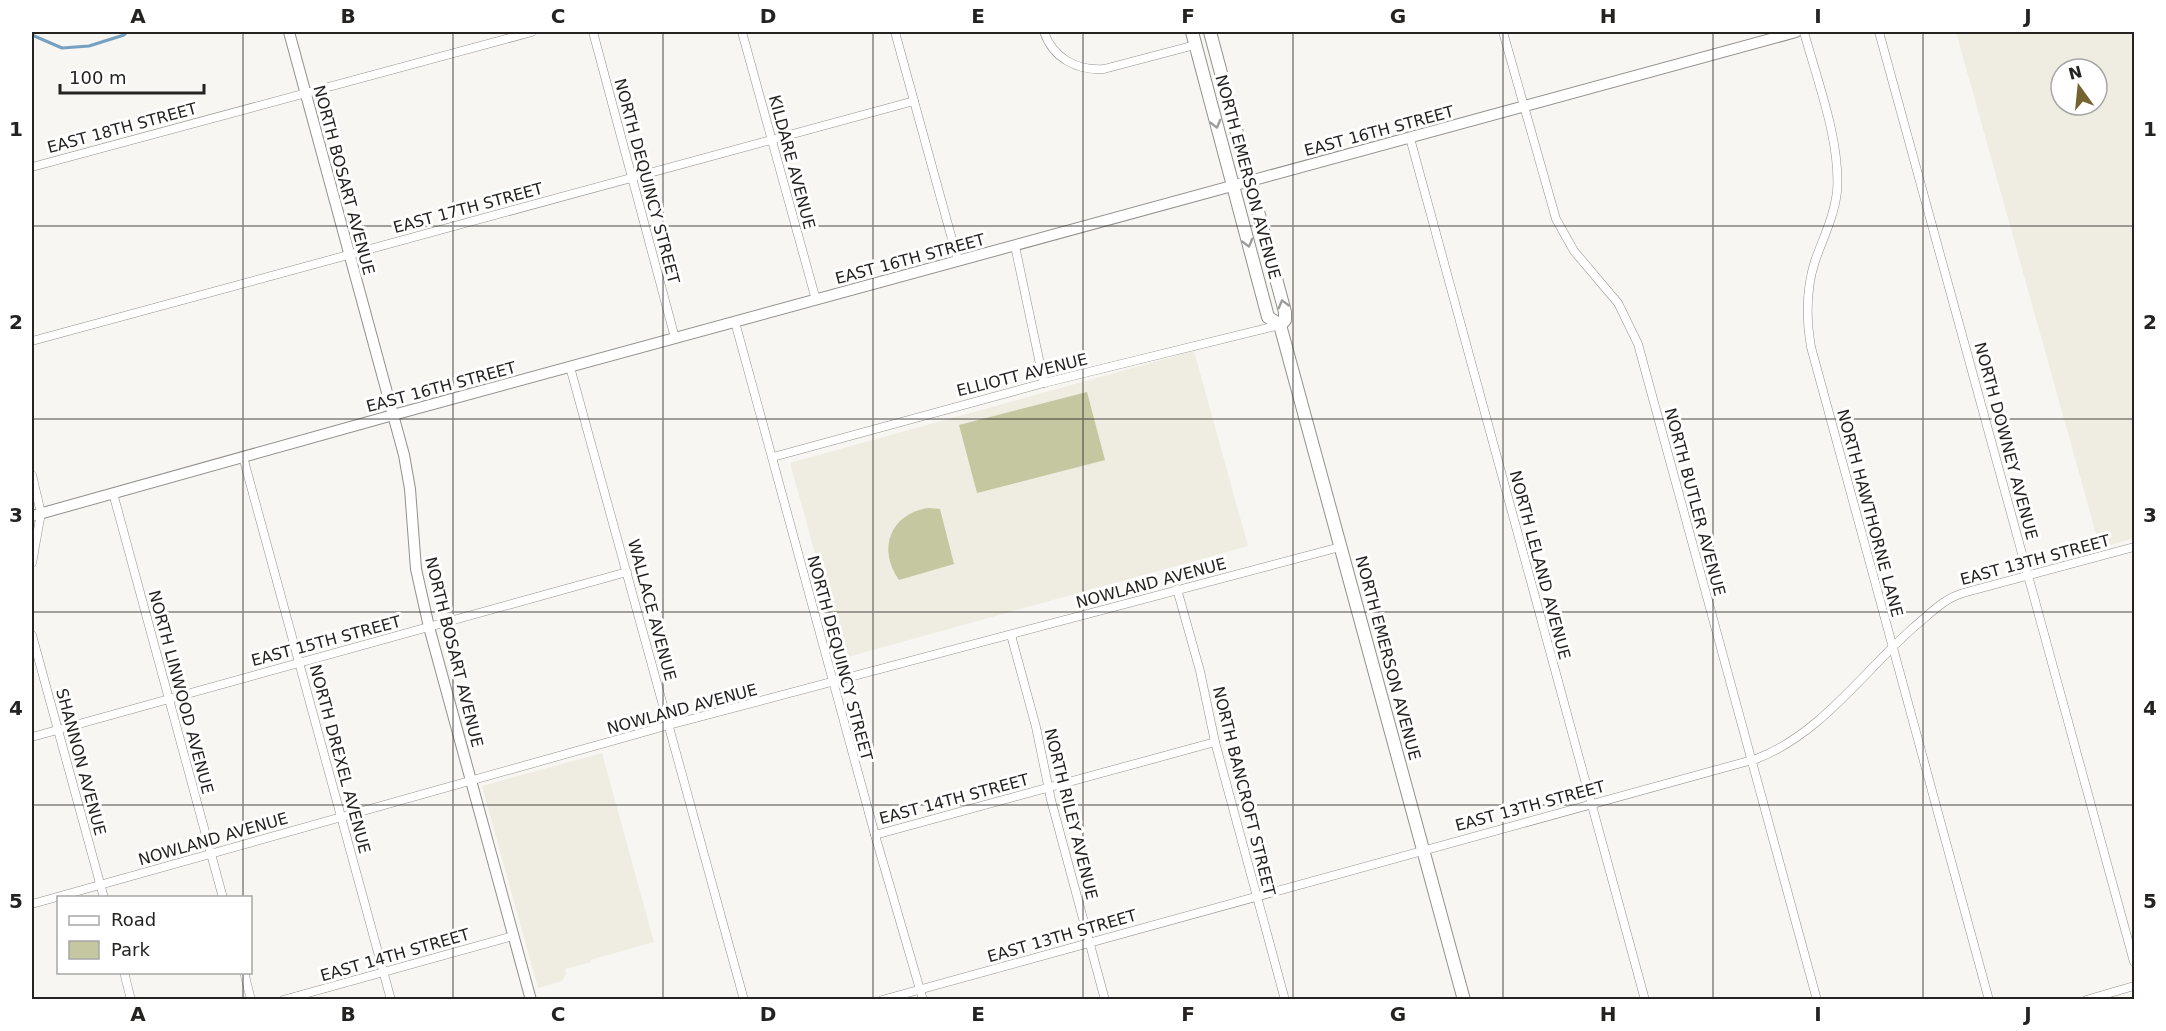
<svg xmlns="http://www.w3.org/2000/svg" width="2166" height="1031" font-family="'DejaVu Sans',sans-serif">
<style>
.built{fill:#efece1;fill-rule:evenodd}
.green{fill:#c4c7a0}
.lines{fill:none;stroke-linecap:round;stroke-linejoin:round}
.stream{stroke:#75a0c1;stroke-width:3}
.minor-casing{stroke:#92918d;stroke-width:9}
.tertiary-casing{stroke:#92918d;stroke-width:12}
.secondary-casing{stroke:#92918d;stroke-width:12}
.primary-casing{stroke:#92918d;stroke-width:14}
.minor{stroke:#fff;stroke-width:8}
.tertiary{stroke:#fff;stroke-width:10}
.secondary{stroke:#fff;stroke-width:10}
.primary{stroke:#fff;stroke-width:12}
.oneway{stroke:#9c9c9c}
.grid{fill:none;stroke:#242322;stroke-width:1.5;stroke-opacity:0.55}
.labels{text-anchor:middle;dominant-baseline:central;stroke-width:6;stroke-linejoin:round;paint-order:stroke}
.street-label{font-size:16px;fill:#242322;stroke:#fff}
.neatline{fill:none;stroke:#242322;stroke-width:2}
.grid-label{font-size:20px;text-anchor:middle;font-weight:bold;fill:#242322}
</style>
<rect width="100%" height="100%" fill="#f7f6f2"/>
<g class="built">
<path d="M1956,32H2134V538L2100,548ZM2061,69H2097V105H2061Z"/>
<path d="M1194,351L1248,546L844,658L790,463Z"/>
<path d="M602,753L654,942L590,960L591,962L565,969L566,974L562,981L538,988L482,786Z"/>
</g>
<g class="green">
<path d="M1087,392L1105,460L977,493L959,425Z"/>
<path d="M928,508L940,509L954,564L899,580C877,549 890,514 928,508Z"/>
</g>
<g class="lines">
<path class="stream" d="M32,35L62,48L89,46L124,35L127,32"/>
<defs>
<g id="minor">
<path d="M593,32L675,338"/>
<path d="M742,32L816,300"/>
<path d="M895,32L958,261"/>
<path d="M1044,32C1053,58 1077,71 1104,69L1195,45"/>
<path d="M1503,32L1556,219L1574,251L1618,303L1638,344L1817,1000"/>
<path d="M1804,32C1817,80 1841,142 1837,192C1834,217 1823,238 1815,261C1806,289 1806,318 1811,347L1989,1000"/>
<path d="M1879,32L2134,962"/>
<path d="M1410,138L1645,1000"/>
<path d="M32,167L532,32"/>
<path d="M1015,246L1044,383"/>
<path d="M735,322L875,835L923,1000"/>
<path d="M32,341L914,101"/>
<path d="M570,367L744,1000"/>
<path d="M243,457L391,1000"/>
<path d="M773,457L1044,383L1280,325"/>
<path d="M32,475L41,513L32,563"/>
<path d="M113,493L223,898"/>
<path d="M1177,589L1200,671L1215,742L1285,1000"/>
<path d="M32,635L104,898"/>
<path d="M1011,635L1036,727L1051,800L1105,1000"/>
<path d="M32,737L627,572"/>
<path d="M875,835L1215,742"/>
<path d="M32,904L669,725L1340,547"/>
<path d="M124,972L131,1000"/>
<path d="M244,972L251,1000"/>
<path d="M283,1000L513,936"/>
<path d="M882,1000L1756,759C1820,735 1863,672 1914,627C1930,614 1943,599 1963,593L2134,547"/>
<path d="M2086,1000L2134,986"/>
</g>
<path id="tertiary" d="M289,32L404,455L410,489L416,569L429,627L531,1000"/>
<path id="secondary" d="M32,516L393,415L1796,32"/>
<g id="primary">
<path d="M1192,32L1268,317L1280,325L1464,1000"/>
<path d="M1210,32L1285,312V320L1280,325"/>
</g>
</defs>
<use href="#minor" class="minor-casing"/>
<use href="#tertiary" class="tertiary-casing"/>
<use href="#secondary" class="secondary-casing"/>
<use href="#primary" class="primary-casing"/>
<use href="#minor" class="minor"/>
<use href="#tertiary" class="tertiary"/>
<use href="#secondary" class="secondary"/>
<use href="#primary" class="primary"/>
</g>
<defs><path id="oneway-chevron" d="M-2-3.5L2.5 0L-2 3.5" fill="none" stroke-width="1.6" stroke-linecap="round" stroke-linejoin="round" transform="scale(1.5)"/></defs>
<g class="oneway">
<use href="#oneway-chevron" transform="translate(1216 124) rotate(75)"/>
<use href="#oneway-chevron" transform="translate(1248 243) rotate(75)"/>
<use href="#oneway-chevron" transform="translate(1283 304) rotate(-105)"/>
</g>
<path class="grid" d="M243,32V898M453,32V1000M663,32V1000M873,32V1000M1083,32V1000M1293,32V1000M1503,32V1000M1713,32V1000M1923,32V1000M32,226H2134M32,419H2134M32,612H2134M32,805H2134M243,972V1000"/>
<g class="labels">
<g class="street-label">
<text transform="translate(122 128) rotate(-15)">EAST 18TH STREET</text>
<text transform="translate(1379 131) rotate(-15)">EAST 16TH STREET</text>
<text transform="translate(792 162) rotate(75)">KILDARE AVENUE</text>
<text transform="translate(1248 177) rotate(75)">NORTH EMERSON AVENUE</text>
<text transform="translate(344 180) rotate(75)">NORTH BOSART AVENUE</text>
<text transform="translate(647 181) rotate(75)">NORTH DEQUINCY STREET</text>
<text transform="translate(468 208) rotate(-15)">EAST 17TH STREET</text>
<text transform="translate(910 259) rotate(-15)">EAST 16TH STREET</text>
<text transform="translate(1022 375) rotate(-14)">ELLIOTT AVENUE</text>
<text transform="translate(441 387) rotate(-15)">EAST 16TH STREET</text>
<text transform="translate(2006 441) rotate(75)">NORTH DOWNEY AVENUE</text>
<text transform="translate(1695 502) rotate(75)">NORTH BUTLER AVENUE</text>
<text transform="translate(1870 513) rotate(75)">NORTH HAWTHORNE LANE</text>
<text transform="translate(2035 560) rotate(-15)">EAST 13TH STREET</text>
<text transform="translate(1540 565) rotate(75)">NORTH LELAND AVENUE</text>
<text transform="translate(1151 583) rotate(-15)">NOWLAND AVENUE</text>
<text transform="translate(652 610) rotate(75)">WALLACE AVENUE</text>
<text transform="translate(326 641) rotate(-15)">EAST 15TH STREET</text>
<text transform="translate(454 652) rotate(76)">NORTH BOSART AVENUE</text>
<text transform="translate(840 658) rotate(75)">NORTH DEQUINCY STREET</text>
<text transform="translate(1388 658) rotate(75)">NORTH EMERSON AVENUE</text>
<text transform="translate(181 692) rotate(75)">NORTH LINWOOD AVENUE</text>
<text transform="translate(682 709) rotate(-15)">NOWLAND AVENUE</text>
<text transform="translate(340 759) rotate(75)">NORTH DREXEL AVENUE</text>
<text transform="translate(81 762) rotate(75)">SHANNON AVENUE</text>
<text transform="translate(1244 791) rotate(76)">NORTH BANCROFT STREET</text>
<text transform="translate(954 799) rotate(-15)">EAST 14TH STREET</text>
<text transform="translate(1530 806) rotate(-15)">EAST 13TH STREET</text>
<text transform="translate(1071 814) rotate(76)">NORTH RILEY AVENUE</text>
<text transform="translate(213 839) rotate(-16)">NOWLAND AVENUE</text>
<text transform="translate(1062 936) rotate(-16)">EAST 13TH STREET</text>
<text transform="translate(395 955) rotate(-16)">EAST 14TH STREET</text>
</g>
</g>
<rect width="2166" height="1031" fill="none" stroke="#ffffff" stroke-width="66"/>
<rect x="57" y="896" width="195" height="78" fill="#ffffff" stroke="#a7a7a7" stroke-width="1.5"/>
<rect x="69" y="916" width="30" height="9" fill="#ffffff" stroke="#a7a7a7" stroke-width="1.5"/>
<text x="111" y="926" font-size="18" fill="#242322">Road</text>
<rect x="69" y="941" width="30" height="18" fill="#c4c7a0" stroke="#a7a7a7" stroke-width="1.5"/>
<text x="111" y="956" font-size="18" fill="#242322">Park</text>
<g transform="translate(2079 87) rotate(345)"><circle r="28" fill="#ffffff" stroke="#a7a7a7" stroke-width="1.5"/>
<path d="M0-4.5L10 22L0 15L-10 22Z" fill="#746230"/>
<text y="-9" font-size="16" font-weight="bold" text-anchor="middle" fill="#242322">N</text>
</g>
<path d="M60 84v9h144v-9" fill="none" stroke="#242322" stroke-width="3"/>
<text x="69" y="84" font-size="18" fill="#242322" stroke="#ffffff" stroke-width="4.5" paint-order="stroke">100 m</text>
<rect x="33" y="33" width="2100" height="965" class="neatline"/>
<g class="grid-label">
<text x="138" y="23">A</text>
<text x="348" y="23">B</text>
<text x="558" y="23">C</text>
<text x="768" y="23">D</text>
<text x="978" y="23">E</text>
<text x="1188" y="23">F</text>
<text x="1398" y="23">G</text>
<text x="1608" y="23">H</text>
<text x="1818" y="23">I</text>
<text x="2028" y="23">J</text>
<text x="16" y="136">1</text>
<text x="2150" y="136">1</text>
<text x="16" y="329">2</text>
<text x="2150" y="329">2</text>
<text x="16" y="522">3</text>
<text x="2150" y="522">3</text>
<text x="16" y="715">4</text>
<text x="2150" y="715">4</text>
<text x="16" y="908">5</text>
<text x="2150" y="908">5</text>
<text x="138" y="1021">A</text>
<text x="348" y="1021">B</text>
<text x="558" y="1021">C</text>
<text x="768" y="1021">D</text>
<text x="978" y="1021">E</text>
<text x="1188" y="1021">F</text>
<text x="1398" y="1021">G</text>
<text x="1608" y="1021">H</text>
<text x="1818" y="1021">I</text>
<text x="2028" y="1021">J</text>
</g>
</svg>
